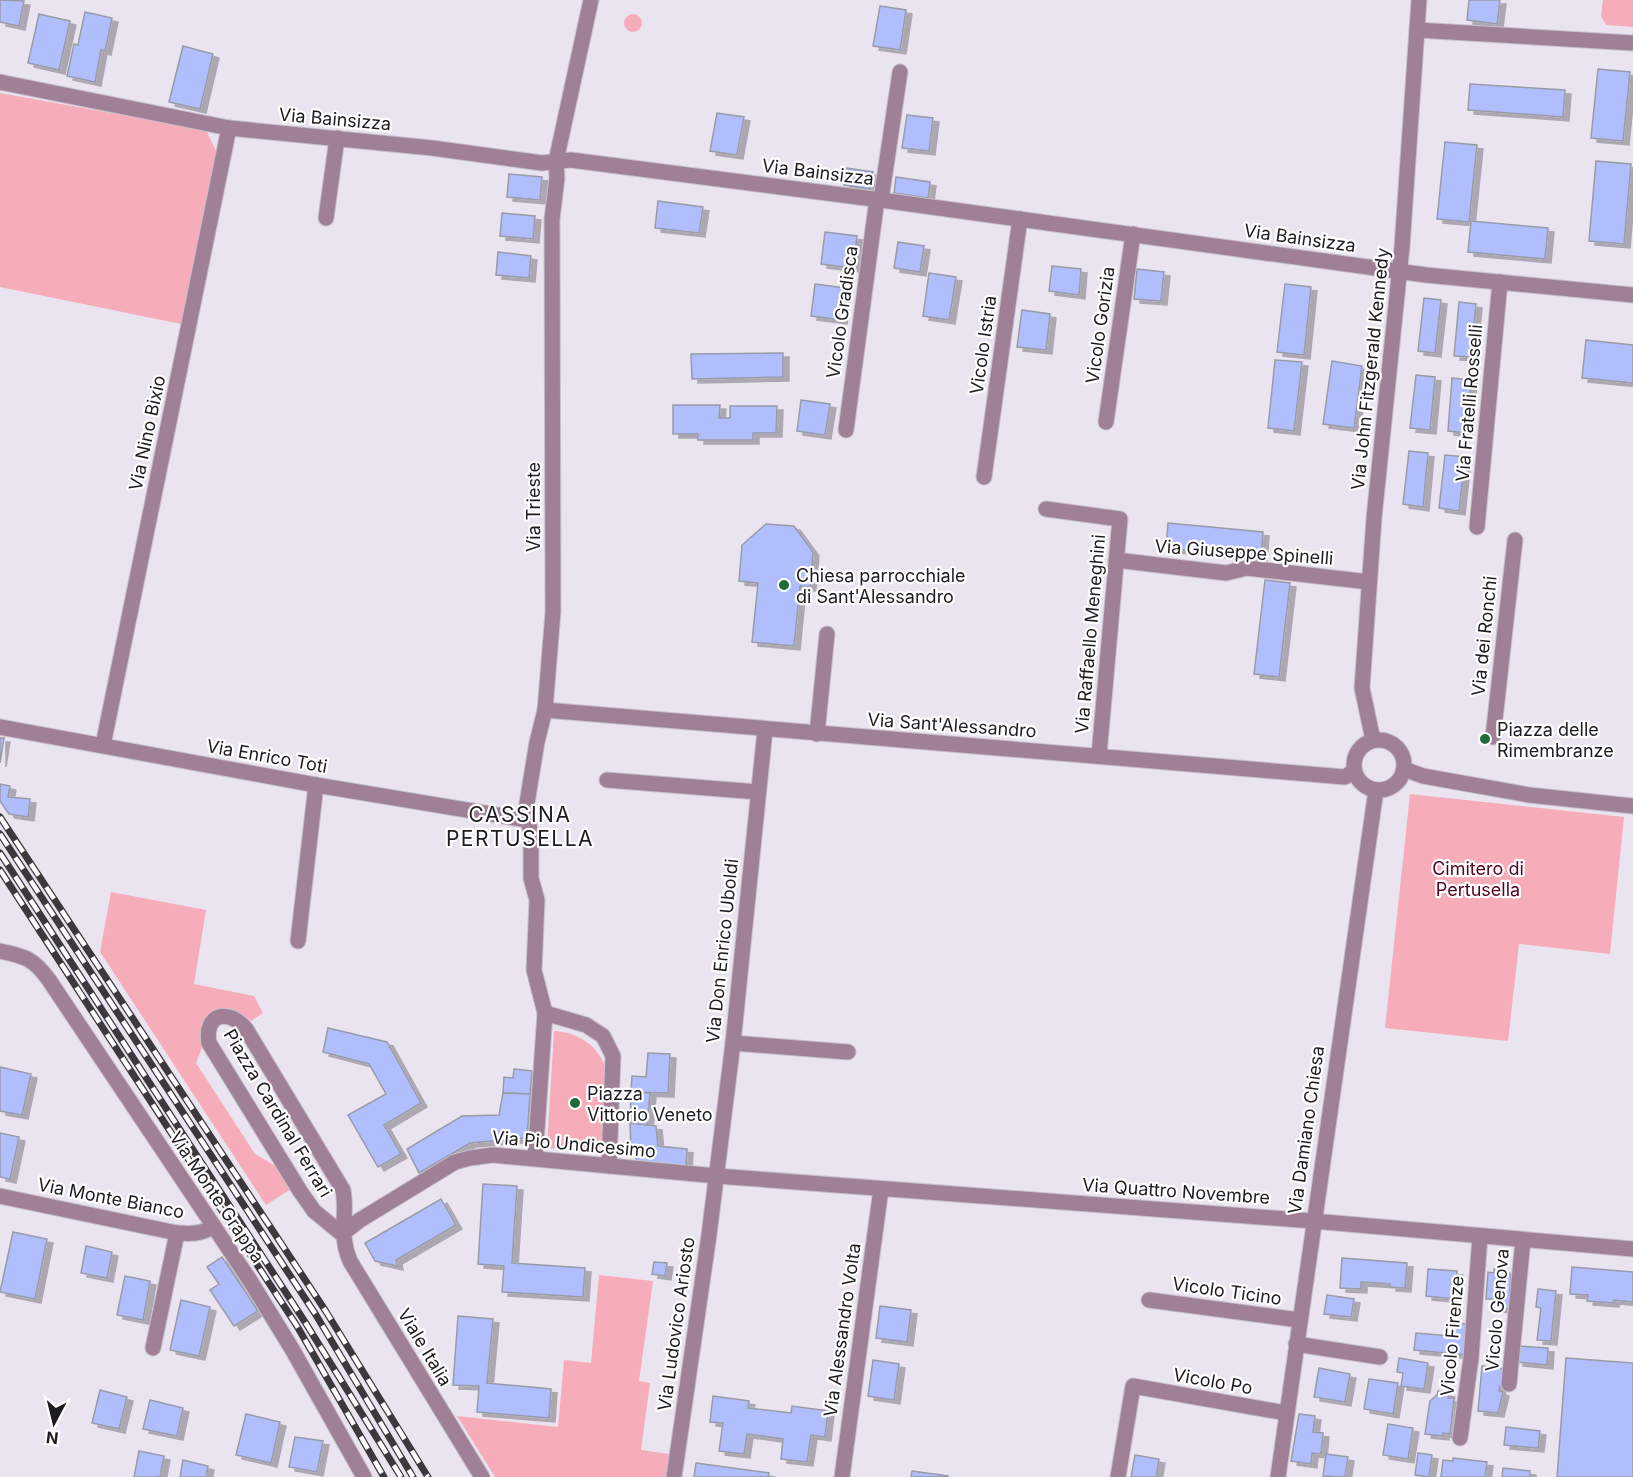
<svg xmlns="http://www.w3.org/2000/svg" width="1633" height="1477" font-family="Inter,sans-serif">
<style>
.green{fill:#f6adb9}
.building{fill:#b1befe;stroke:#989ba8;stroke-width:1.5;filter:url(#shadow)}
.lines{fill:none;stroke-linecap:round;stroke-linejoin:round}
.minor-casing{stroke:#c5c0cb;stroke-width:17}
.minor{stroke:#a08097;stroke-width:15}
.rail-casing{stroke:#3b383e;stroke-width:7}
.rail{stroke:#fff;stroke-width:4.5;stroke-dasharray:14;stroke-linecap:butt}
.poi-dot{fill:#1f6b3a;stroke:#fff;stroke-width:2}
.labels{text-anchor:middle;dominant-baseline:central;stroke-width:4.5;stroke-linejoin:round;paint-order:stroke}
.street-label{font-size:18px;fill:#1d1b20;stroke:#fff}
.poi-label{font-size:18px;fill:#1d1b20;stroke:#fff;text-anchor:start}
.park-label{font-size:18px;fill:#560120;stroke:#fff}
.quarter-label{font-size:21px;letter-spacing:1.5px;fill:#1d1b20;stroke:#fff}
</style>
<defs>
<filter id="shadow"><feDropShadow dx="6" dy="4" stdDeviation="0" flood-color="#0004"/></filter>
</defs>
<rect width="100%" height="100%" fill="#eae4f1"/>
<g class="green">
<path d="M1603,0H1633V27L1606,25L1601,16Z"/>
<circle cx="633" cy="23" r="9"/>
<path d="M0,93L206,130L217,153L181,324L0,287Z"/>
<path d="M1410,794L1624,817L1610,954L1519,944L1508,1041L1385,1028Z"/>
<path d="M111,892L206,910L194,984L254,996L263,1013L251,1021C230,1004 218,1002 202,1026L203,1045L196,1063L255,1154L284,1171L294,1187L266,1205L100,952Z"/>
<path d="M554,1031C576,1032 597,1044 605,1066C609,1075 602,1137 601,1151L547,1148Z"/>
<path d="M599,1275L653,1281L639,1381L650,1383L641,1450L669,1454L667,1477H495L457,1416L558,1427L564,1360L591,1363Z"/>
</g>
<g class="building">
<path d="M0,0L24,1L19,26L0,22Z"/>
<path d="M1469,0H1500L1497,24L1467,20Z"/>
<path d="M880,6L906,10L900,50L873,46Z"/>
<path d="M85,12L112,18L105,51L101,50L95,82L67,76L74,44L78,45Z"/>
<path d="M39,14L70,21L59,70L28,63Z"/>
<path d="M183,46L213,54L200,109L169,102Z"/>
<path d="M1598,69L1630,72L1623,141L1591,138Z"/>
<path d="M1470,84L1565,90L1563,117L1468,110Z"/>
<path d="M717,113L744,117L737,155L710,151Z"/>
<path d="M907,115L933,118L929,151L902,148Z"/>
<path d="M1445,142L1477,145L1469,222L1437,219Z"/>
<path d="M1596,161L1631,164L1624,244L1589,241Z"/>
<path d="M846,168L873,172L870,189L844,185Z"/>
<path d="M509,174L542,177L540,200L507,197Z"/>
<path d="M896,177L930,182L928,198L894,193Z"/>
<path d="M658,201L703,207L699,233L655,228Z"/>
<path d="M502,213L535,216L533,239L500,236Z"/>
<path d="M1471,221L1548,228L1545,259L1468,252Z"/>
<path d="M825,232L857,236L853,268L821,264Z"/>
<path d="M898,242L924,246L920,272L894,268Z"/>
<path d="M498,252L531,256L529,278L496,275Z"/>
<path d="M1052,266L1081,269L1079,295L1049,291Z"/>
<path d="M1137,269L1164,272L1161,301L1134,299Z"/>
<path d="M929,273L956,277L949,320L923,316Z"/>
<path d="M815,284L845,288L841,320L811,316Z"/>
<path d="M1285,284L1311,287L1304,355L1277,352Z"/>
<path d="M1424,298L1441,300L1435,353L1418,351Z"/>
<path d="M1459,302L1476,304L1471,357L1454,356Z"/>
<path d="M1022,310L1050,314L1046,350L1017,347Z"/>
<path d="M1586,340L1633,345V383L1582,378Z"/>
<path d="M783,353V377L692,379L691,354Z"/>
<path d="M1275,360L1302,362L1294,431L1268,428Z"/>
<path d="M1332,361L1362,366L1354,428L1323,424Z"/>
<path d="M1416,375L1435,377L1430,430L1410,428Z"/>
<path d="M1452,378L1471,380L1466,433L1448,431Z"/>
<path d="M801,400L830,404L825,435L797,431Z"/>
<path d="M673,405H720L719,418H730V406H777L776,433H753V440H698V434H673Z"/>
<path d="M1409,451L1428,453L1423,507L1403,504Z"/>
<path d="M1445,455L1465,457L1459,511L1439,508Z"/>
<path d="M1168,523L1263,532L1261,558L1166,548Z"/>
<path d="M766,524L794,526L813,552L810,587L800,586L794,646L752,642L758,583L739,581L742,545Z"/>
<path d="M1265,580L1290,583L1279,677L1254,674Z"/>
<path d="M0,738H4L0,763Z"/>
<path d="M0,784L10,786L8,797L30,799L28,817L9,814L0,801Z"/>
<path d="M328,1028L387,1042L421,1103L384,1125L401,1154L378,1167L348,1115L386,1094L369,1064L323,1052Z"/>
<path d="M648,1053L670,1054L668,1093L631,1092L632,1076L646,1077Z"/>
<path d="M0,1067L31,1074L22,1115L0,1111Z"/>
<path d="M514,1069L532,1071L530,1094L503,1093L504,1077L513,1078Z"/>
<path d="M631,1092L650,1093L647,1125L630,1123Z"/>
<path d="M503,1093L530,1094L527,1138L470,1143L419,1173L407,1149L462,1116L499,1115Z"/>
<path d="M630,1123L656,1126L658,1146L687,1149L686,1166L642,1165L631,1153Z"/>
<path d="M0,1133L19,1137L10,1179L0,1177Z"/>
<path d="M483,1184L517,1186L512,1263L585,1268L583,1297L502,1292L504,1266L478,1264Z"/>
<path d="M441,1199L456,1225L396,1260L397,1266L375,1261L365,1243Z"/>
<path d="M13,1232L47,1239L35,1299L0,1292Z"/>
<path d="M86,1246L112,1252L107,1278L81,1273Z"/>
<path d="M222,1257L258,1311L234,1326L210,1290L219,1284L207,1267Z"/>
<path d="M1342,1258L1407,1263L1405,1288L1390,1287V1284L1361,1282V1289L1340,1288Z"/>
<path d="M654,1262L667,1263L665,1276L652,1274Z"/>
<path d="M1572,1267L1633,1272V1302L1614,1300L1613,1303L1587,1301L1588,1295L1570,1294Z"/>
<path d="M1428,1269L1457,1271L1455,1299L1426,1296Z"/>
<path d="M1494,1269H1504V1274L1511,1275L1509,1309L1493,1308L1494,1299H1486L1488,1272L1494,1273Z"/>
<path d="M125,1276L150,1281L143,1320L117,1315Z"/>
<path d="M1538,1289L1556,1291L1551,1341L1537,1340L1541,1308L1536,1307Z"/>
<path d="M1327,1295L1354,1299L1351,1317L1324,1314Z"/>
<path d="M181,1300L210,1307L199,1356L170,1350Z"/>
<path d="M880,1306L911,1310L907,1342L876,1338Z"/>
<path d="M458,1316L493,1319L487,1383L551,1389L549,1418L477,1412L479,1386L453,1385Z"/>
<path d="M1453,1323L1471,1324L1468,1355L1414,1350L1416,1333L1452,1336Z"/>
<path d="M1518,1346L1548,1348L1547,1365L1517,1362Z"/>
<path d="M1399,1358L1428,1363L1424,1389L1401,1386L1403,1373L1397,1372Z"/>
<path d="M1566,1358L1633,1363V1477H1557Z"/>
<path d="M873,1360L899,1364L894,1400L868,1396Z"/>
<path d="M1482,1366L1506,1369L1504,1386H1500L1499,1391L1503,1392L1498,1413L1478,1411Z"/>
<path d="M1319,1368L1350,1374L1345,1402L1314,1397Z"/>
<path d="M1369,1379L1398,1383L1393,1414L1364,1409Z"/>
<path d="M100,1390L127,1397L119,1429L92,1423Z"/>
<path d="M1438,1391L1449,1393L1448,1398H1454L1450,1434L1443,1433V1436L1425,1434L1430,1401L1437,1395Z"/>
<path d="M713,1396L749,1401L748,1408L791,1413L792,1406L828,1411L825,1437L811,1435L807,1462L781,1459L783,1439L747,1434L744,1454L719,1451L723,1423L710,1422Z"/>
<path d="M150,1400L183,1408L177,1436L143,1429Z"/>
<path d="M246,1414L280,1422L271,1463L236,1455Z"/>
<path d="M1299,1414L1315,1416L1313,1432L1323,1433L1321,1454L1312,1453L1311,1464L1291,1461Z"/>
<path d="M1388,1424L1413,1428L1408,1459L1383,1455Z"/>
<path d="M1506,1427L1540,1431L1538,1448L1504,1445Z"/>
<path d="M295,1437L323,1441L317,1472L289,1467Z"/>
<path d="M139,1451L164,1456L160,1477H134Z"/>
<path d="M1418,1453L1432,1455L1429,1477L1415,1475Z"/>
<path d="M1326,1454L1348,1457L1345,1477L1323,1476Z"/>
<path d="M1135,1455L1159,1459L1156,1477H1131Z"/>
<path d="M1453,1458L1487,1462L1485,1477H1441L1443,1460L1453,1461Z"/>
<path d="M183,1460L208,1466L206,1477H180Z"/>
<path d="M696,1463L769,1473L768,1477H694Z"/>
<path d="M1503,1468L1530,1471V1477H1502Z"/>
<path d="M912,1471L948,1476V1477H911Z"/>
</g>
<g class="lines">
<defs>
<g id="minor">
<path d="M1417,30L1633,43"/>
<path d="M0,82L229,128L432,148L542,163L571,160L881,200L1426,275L1633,295"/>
<path d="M881,200L900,72"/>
<path d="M326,218L337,138"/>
<path d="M1106,422L1133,234"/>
<path d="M846,430L877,199"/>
<path d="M984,477L1020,219"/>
<path d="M1046,509L1120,519L1099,755"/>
<path d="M1477,527L1500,282"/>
<path d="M1116,560L1226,573L1247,568L1369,582"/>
<path d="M545,710L1345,777L1354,771"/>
<path d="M0,727L316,785L527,820"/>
<path d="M817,734L827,634"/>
<path d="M1493,737L1515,540"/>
<circle cx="1379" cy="765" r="25"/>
<path d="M1373,740L1362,688L1374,518L1402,247L1419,0"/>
<path d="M103,745L229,128"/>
<path d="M1404,769L1423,776L1529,795L1633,806"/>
<path d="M607,780L758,792"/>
<path d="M298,941L316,785"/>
<path d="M0,951C25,956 34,959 49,980L249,1279L292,1349L364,1477"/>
<path d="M545,1013L586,1025L603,1036L613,1056L609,1166"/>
<path d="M733,1043L848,1052"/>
<path d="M535,1158L545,1013L534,970L537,900L531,878V835L526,809L537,742L545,710L553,612L552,219L557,178L556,161L591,0"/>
<path d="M0,1196L177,1233C192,1234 200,1234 213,1227"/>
<path d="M342,1234L360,1220L455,1162L470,1158L493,1155L717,1176L1313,1221L1633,1249"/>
<path d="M342,1234L314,1211L300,1191L209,1043C204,1013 229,1008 246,1029L343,1190C348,1216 338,1232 350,1261L482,1477"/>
<path d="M1149,1300L1299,1320"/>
<path d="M1296,1344L1380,1357"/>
<path d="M153,1348L177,1233"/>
<path d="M1509,1384L1523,1240"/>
<path d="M1460,1438L1471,1358L1480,1236"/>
<path d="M674,1477L709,1235L733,1043L765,730"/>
<path d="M842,1477L881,1189"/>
<path d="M1118,1477L1133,1386L1286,1413"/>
<path d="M1278,1477L1376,790"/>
</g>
</defs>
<use href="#minor" class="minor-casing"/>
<use href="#minor" class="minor"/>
<defs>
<g id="rail">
<path d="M0,817L325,1310L428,1477"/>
<path d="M0,834L316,1315L413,1477"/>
<path d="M0,853L305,1322L401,1477"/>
<path d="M0,870L297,1326L384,1477"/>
</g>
</defs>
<use href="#rail" class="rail-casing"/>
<use href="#rail" class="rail"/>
</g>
<g class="poi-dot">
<circle cx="784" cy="585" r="6"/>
<circle cx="1485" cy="739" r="6"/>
<circle cx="575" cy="1103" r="6"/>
</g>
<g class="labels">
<g class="street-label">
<text transform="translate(335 119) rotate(5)">Via Bainsizza</text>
<text transform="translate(818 172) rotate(7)">Via Bainsizza</text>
<text transform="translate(1300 238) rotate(8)">Via Bainsizza</text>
<text transform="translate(842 312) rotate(-82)">Vicolo Gradisca</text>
<text transform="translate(1100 325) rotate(-82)">Vicolo Gorizia</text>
<text transform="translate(983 345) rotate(-82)">Vicolo Istria</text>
<text transform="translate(1370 369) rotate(-84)">Via John Fitzgerald Kennedy</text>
<text transform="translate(1469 403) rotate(-85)">Via Fratelli Rosselli</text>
<text transform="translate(147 433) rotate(-78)">Via Nino Bixio</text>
<text transform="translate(533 507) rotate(-90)">Via Trieste</text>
<text transform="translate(1244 552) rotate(4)">Via Giuseppe Spinelli</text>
<text transform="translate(1090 634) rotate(-85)">Via Raffaello Meneghini</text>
<text transform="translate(1484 636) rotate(-84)">Via dei Ronchi</text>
<text transform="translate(952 725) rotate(4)">Via Sant'Alessandro</text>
<text transform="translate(267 756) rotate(10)">Via Enrico Toti</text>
<text transform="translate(722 951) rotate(-84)">Via Don Enrico Uboldi</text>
<text transform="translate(278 1113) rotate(59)">Piazza Cardinal Ferrari</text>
<text transform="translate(1306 1130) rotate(-82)">Via Damiano Chiesa</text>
<text transform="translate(574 1144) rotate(5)">Via Pio Undicesimo</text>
<text transform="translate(1176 1191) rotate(4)">Via Quattro Novembre</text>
<text transform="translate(217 1197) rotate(56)">Via Monte Grappa</text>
<text transform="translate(111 1198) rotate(11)">Via Monte Bianco</text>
<text transform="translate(1227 1291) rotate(8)">Vicolo Ticino</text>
<text transform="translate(1497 1310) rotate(-85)">Vicolo Genova</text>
<text transform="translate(676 1324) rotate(-82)">Via Ludovico Ariosto</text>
<text transform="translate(842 1330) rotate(-82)">Via Alessandro Volta</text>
<text transform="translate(1452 1336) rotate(-85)">Vicolo Firenze</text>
<text transform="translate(425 1347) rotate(59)">Viale Italia</text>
<text transform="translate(1213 1381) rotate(10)">Vicolo Po</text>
</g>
<g class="poi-label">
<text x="796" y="575">Chiesa parrocchiale<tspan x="796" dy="21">di Sant'Alessandro</tspan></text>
<text x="1497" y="729">Piazza delle<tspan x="1497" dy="21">Rimembranze</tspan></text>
<text x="587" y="1093">Piazza<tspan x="587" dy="21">Vittorio Veneto</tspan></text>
</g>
<g class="park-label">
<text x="1478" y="868">Cimitero di<tspan x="1478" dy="21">Pertusella</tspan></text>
</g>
<g class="quarter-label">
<text x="520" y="814">CASSINA<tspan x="520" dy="24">PERTUSELLA</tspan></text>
</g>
</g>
<g transform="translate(54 1423) rotate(187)" stroke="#ffffff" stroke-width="4.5" paint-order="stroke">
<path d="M0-4.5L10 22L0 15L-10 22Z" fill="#1d1b20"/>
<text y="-9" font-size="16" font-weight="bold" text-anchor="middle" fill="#1d1b20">N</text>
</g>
</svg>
